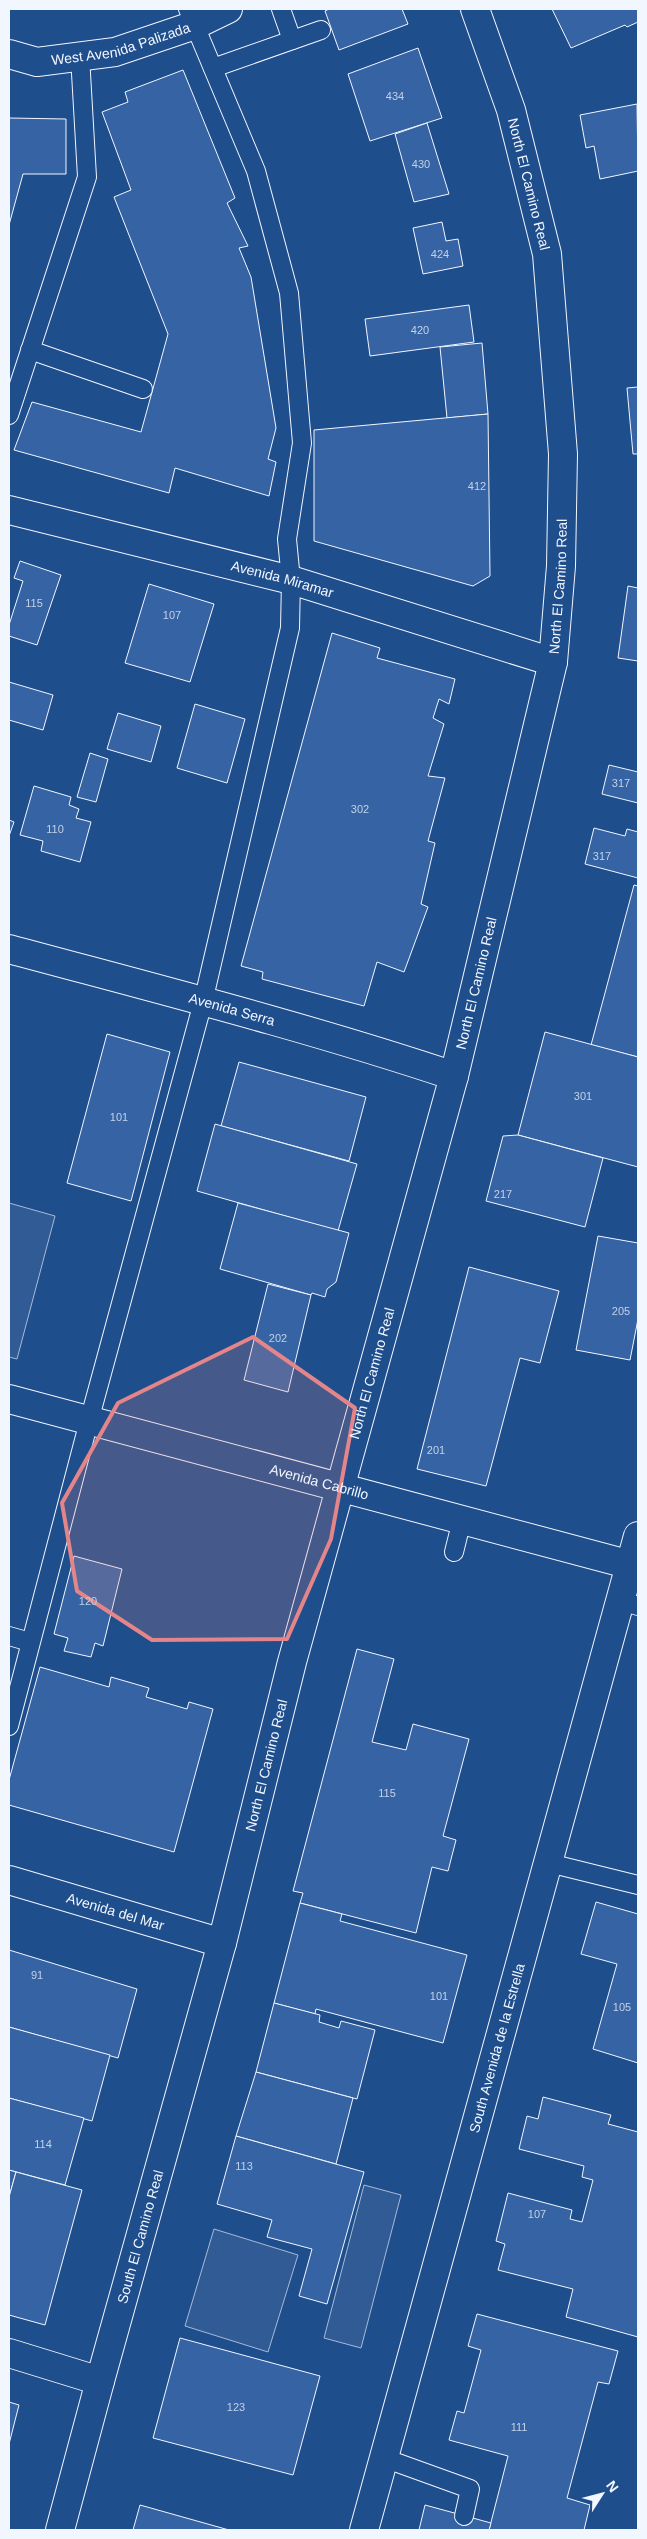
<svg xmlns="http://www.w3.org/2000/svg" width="647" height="2539" font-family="Helvetica,sans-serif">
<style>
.built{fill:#305b95;stroke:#a8bbd7}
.building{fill:#3563a3;stroke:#f2f6ff}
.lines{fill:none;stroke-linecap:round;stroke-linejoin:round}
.service-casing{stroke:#f2f6ff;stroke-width:20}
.minor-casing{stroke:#f2f6ff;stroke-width:30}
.tertiary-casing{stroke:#f2f6ff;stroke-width:30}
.secondary-casing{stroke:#f2f6ff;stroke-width:30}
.primary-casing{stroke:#f2f6ff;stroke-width:30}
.service{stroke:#1f4e8c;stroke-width:18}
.minor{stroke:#1f4e8c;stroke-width:28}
.tertiary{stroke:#1f4e8c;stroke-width:28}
.secondary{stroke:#1f4e8c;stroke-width:28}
.primary{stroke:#1f4e8c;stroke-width:28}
.marked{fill:#e38589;fill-opacity:0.2;stroke:#e38589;stroke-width:4;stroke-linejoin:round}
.labels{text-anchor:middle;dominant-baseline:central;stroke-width:4;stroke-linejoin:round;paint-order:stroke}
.number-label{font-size:11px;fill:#c3d1e8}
.street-label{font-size:14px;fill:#f2f6ff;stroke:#1f4e8c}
</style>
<rect width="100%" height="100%" fill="#1f4e8c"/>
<g class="built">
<path d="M9,1203L55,1216L17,1359L9,1357Z"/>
<path d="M364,2185L401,2195L361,2348L324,2338Z"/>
<path d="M214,2229L298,2255L268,2352L185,2326Z"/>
</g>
<g class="building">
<path d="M329,9H402L408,24L339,50L325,11Z"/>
<path d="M552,9H638V22L627,27L625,25L571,48Z"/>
<path d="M418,48L442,118L370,141L348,74Z"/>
<path d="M183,70L235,198L227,203L248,246L239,248L251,277L276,428L268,459L276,462L269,496L175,468L169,493L14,450L32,402L141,432L168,334L114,197L131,190L102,112L128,102L125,92Z"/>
<path d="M637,104L638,171L600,179L594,146L586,148L580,115Z"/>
<path d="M9,118L66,119V174H23L9,225Z"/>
<path d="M427,123L449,194L414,202L395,134Z"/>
<path d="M442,222L446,241L458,239L463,266L423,274L413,228Z"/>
<path d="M469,305L474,342L370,356L365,319Z"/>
<path d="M482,343L488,414L447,418L440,347Z"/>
<path d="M638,387V454H633L627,388Z"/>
<path d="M488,414L490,576L473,586L314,541V430Z"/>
<path d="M20,561L61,575L37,645L9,636V625L23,581L14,578Z"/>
<path d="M149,584L214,604L190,682L125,663Z"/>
<path d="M628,586L638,588V661L618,658Z"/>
<path d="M332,633L380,648L377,658L455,679L449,704L439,699L433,718L444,724L428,776L445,778L428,841L435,843L421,904L428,907L404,972L377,962L364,1006L262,979L263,972L241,966Z"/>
<path d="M9,682L53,695L43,730L9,720Z"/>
<path d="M195,704L245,719L227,783L177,768Z"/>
<path d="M118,713L161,726L151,762L107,749Z"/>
<path d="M90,753L108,759L96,802L77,797Z"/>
<path d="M609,765L638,772V803L602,794Z"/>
<path d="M34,786L71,797L69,805L79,809L76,818L91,822L80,862L41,851L43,841L20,835Z"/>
<path d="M9,820L14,822L9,836Z"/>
<path d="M594,828L625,836L627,829L638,832V878L585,864Z"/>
<path d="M634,885L638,886V1057L591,1045Z"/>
<path d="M545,1032L638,1057V1167L518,1135Z"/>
<path d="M107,1034L170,1052L131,1201L67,1183Z"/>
<path d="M239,1062L366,1097L349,1161L221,1126Z"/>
<path d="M215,1124L357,1164L338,1231L197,1191Z"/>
<path d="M518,1135L603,1158L585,1227L486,1201L503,1136Z"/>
<path d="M238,1203L349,1233L336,1282L327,1289L325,1297L312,1293L311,1295L220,1269Z"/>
<path d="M598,1236L638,1243V1319L630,1360L576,1350Z"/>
<path d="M469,1267L559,1291L540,1363L520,1358L486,1486L417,1469Z"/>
<path d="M268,1284L311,1295L288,1392L244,1380Z"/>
<path d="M74,1556L122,1569L103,1646L95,1643L91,1657L64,1651L68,1638L54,1634Z"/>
<path d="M357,1649L394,1659L372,1742L406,1750L413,1724L469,1739L443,1836L456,1840L448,1871L432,1867L416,1933L300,1903L303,1893L293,1891Z"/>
<path d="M40,1667L109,1687L111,1677L149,1688L146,1697L187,1709L189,1702L213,1709L174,1852L9,1805V1780Z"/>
<path d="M596,1902L638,1914V2063L593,2049L617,1964L581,1954Z"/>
<path d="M300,1903L342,1914L340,1921L467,1955L443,2043L316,2009L315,2014L274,2003Z"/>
<path d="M9,1950L137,1989L118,2058L9,2027Z"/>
<path d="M274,2003L320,2015L319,2022L339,2028L341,2021L375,2030L357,2099L256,2072Z"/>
<path d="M9,2027L110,2055L92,2121L9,2098Z"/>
<path d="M256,2072L353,2098L336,2164L236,2136Z"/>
<path d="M543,2097L611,2115L608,2124L638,2132V2337L566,2317L573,2289L498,2270L505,2244L496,2241L508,2193L572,2210L570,2219L582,2222L593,2180L582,2177L584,2166L519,2149L527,2116L538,2119Z"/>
<path d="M9,2098L84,2118L65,2185L9,2170Z"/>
<path d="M236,2136L364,2172L327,2304L299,2296L312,2249L267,2237L272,2220L217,2204Z"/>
<path d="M9,2170L16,2172L9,2197Z"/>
<path d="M16,2172L82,2190L45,2325L9,2315V2197Z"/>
<path d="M477,2314L618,2351L609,2384L598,2382L567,2498L590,2505L584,2530H489L508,2456L449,2440L457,2411L464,2413L481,2350L468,2346Z"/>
<path d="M180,2338L320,2376L293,2475L153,2438Z"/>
<path d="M9,2402L19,2405L9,2444Z"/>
<path d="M140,2505L229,2530H133Z"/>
<path d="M425,2505L491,2523L489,2530H419Z"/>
</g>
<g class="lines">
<defs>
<g id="service">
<path d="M281,9L292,40"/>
<path d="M213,68L321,30"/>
<path d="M30,350L143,389"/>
<path d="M9,415L87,177L80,56"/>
<path d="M454,1552L462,1520"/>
<path d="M621,1601L638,1606"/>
<path d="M9,1636L30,1642"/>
<path d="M9,1726L89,1421L203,1002L290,628L291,580L287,539L302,443L289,293L256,171L188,9"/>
<path d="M549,1863L638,1885"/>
<path d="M384,2458L470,2489L464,2516"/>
</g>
<g id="minor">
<path id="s1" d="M9,949C157,989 307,1027 454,1076"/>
<path id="s2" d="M9,1399L631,1565"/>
</g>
<g id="tertiary">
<path id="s3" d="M9,54L37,62L115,52L195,25L228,9"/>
<path id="s4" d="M9,510L291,580L553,662"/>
<path d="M9,2353L100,2381"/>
<path id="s5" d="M364,2530L638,1536"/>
</g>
<g id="secondary">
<path id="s6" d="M9,1880L222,1943"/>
</g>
<g id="primary">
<path id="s7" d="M60,2530L100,2381L222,1943L292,1662L454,1076L553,662L561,566L563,454L547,254L511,110L475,9"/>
</g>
</defs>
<use href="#service" class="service-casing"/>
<use href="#minor" class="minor-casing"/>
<use href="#tertiary" class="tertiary-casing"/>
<use href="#secondary" class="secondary-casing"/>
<use href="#primary" class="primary-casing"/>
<use href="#service" class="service"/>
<use href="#minor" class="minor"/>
<use href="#tertiary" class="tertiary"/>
<use href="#secondary" class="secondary"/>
<use href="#primary" class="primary"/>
</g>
<path class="marked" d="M253,1337L355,1408L331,1539L287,1639L152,1640L77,1591L62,1503L118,1403Z"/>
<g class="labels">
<g class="number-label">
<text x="395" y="96">434</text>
<text x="421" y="164">430</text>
<text x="440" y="254">424</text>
<text x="420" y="330">420</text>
<text x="477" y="486">412</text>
<text x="34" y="603">115</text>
<text x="172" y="615">107</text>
<text x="621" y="783">317</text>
<text x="360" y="809">302</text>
<text x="55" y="829">110</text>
<text x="602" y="856">317</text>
<text x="583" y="1096">301</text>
<text x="119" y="1117">101</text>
<text x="503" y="1194">217</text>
<text x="621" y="1311">205</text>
<text x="278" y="1338">202</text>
<text x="436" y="1450">201</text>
<text x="88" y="1601">120</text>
<text x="387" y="1793">115</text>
<text x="37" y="1975">91</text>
<text x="439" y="1996">101</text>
<text x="622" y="2007">105</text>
<text x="43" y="2144">114</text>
<text x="244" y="2166">113</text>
<text x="537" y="2214">107</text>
<text x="236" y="2407">123</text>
<text x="519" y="2427">111</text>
</g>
<g class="street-label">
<text stroke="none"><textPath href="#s3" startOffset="115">West Avenida Palizada</textPath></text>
<text transform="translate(529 184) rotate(76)">North El Camino Real</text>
<text stroke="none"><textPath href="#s4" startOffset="282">Avenida Miramar</textPath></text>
<text stroke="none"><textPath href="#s7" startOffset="2008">North El Camino Real</textPath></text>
<text stroke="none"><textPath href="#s7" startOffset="1602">North El Camino Real</textPath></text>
<text stroke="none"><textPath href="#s1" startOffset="231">Avenida Serra</textPath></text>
<text stroke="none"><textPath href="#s7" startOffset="1198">North El Camino Real</textPath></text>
<text stroke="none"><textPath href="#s2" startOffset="321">Avenida Cabrillo</textPath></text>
<text stroke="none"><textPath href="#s7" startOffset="792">North El Camino Real</textPath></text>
<text stroke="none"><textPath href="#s6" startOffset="111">Avenida del Mar</textPath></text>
<text stroke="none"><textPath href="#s5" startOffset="500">South Avenida de la Estrella</textPath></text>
<text stroke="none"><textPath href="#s7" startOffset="304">South El Camino Real</textPath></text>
</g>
</g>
<rect width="647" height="2539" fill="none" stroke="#f2f6ff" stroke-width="20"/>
<g transform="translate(602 2494) rotate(54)" stroke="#1f4e8c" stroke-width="4" paint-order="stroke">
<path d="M0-4L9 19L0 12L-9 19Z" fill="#f2f6ff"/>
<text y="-8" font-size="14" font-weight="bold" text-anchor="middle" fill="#f2f6ff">N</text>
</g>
</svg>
